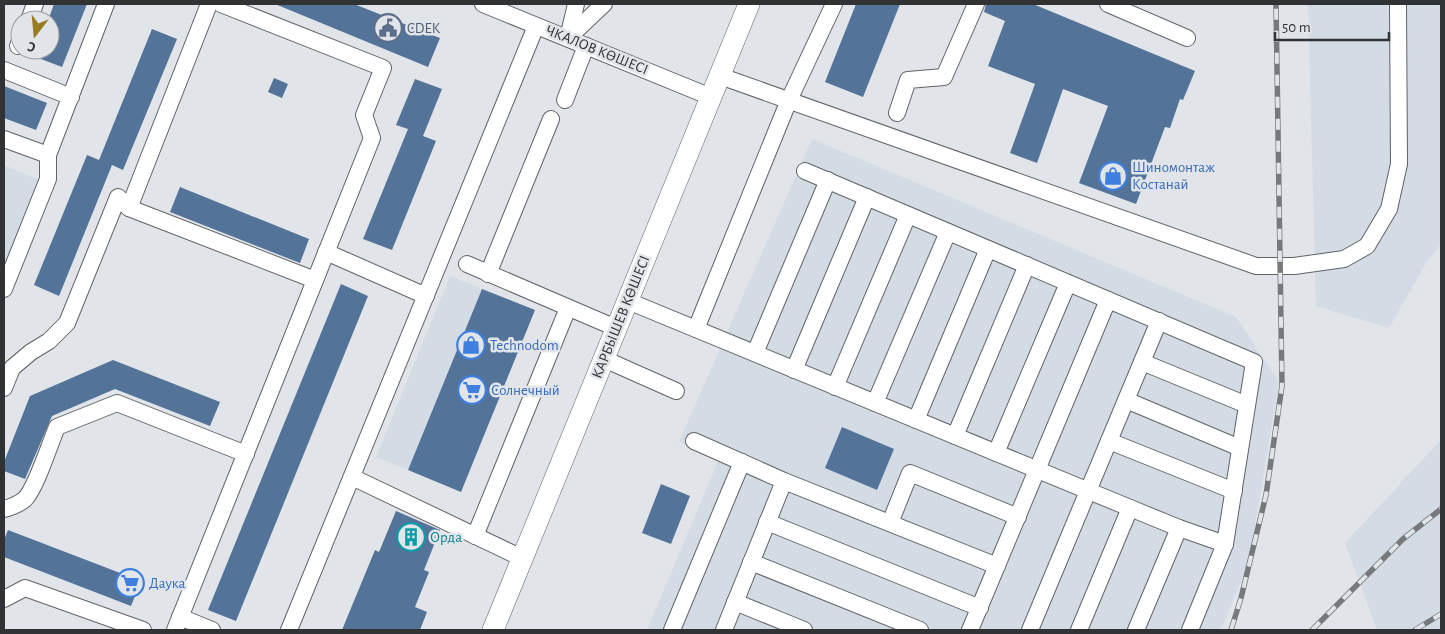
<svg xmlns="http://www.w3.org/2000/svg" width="1445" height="634" font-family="'Alegreya Sans',sans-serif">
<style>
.built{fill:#d3dbe5}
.building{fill:#537399}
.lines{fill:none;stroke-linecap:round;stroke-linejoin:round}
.minor-casing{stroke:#606367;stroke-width:18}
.major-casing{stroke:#606367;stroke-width:22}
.minor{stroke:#fff;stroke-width:16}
.major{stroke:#fff;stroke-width:21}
.rail-casing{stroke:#76787b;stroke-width:5.5}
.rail{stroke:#e1e5e9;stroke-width:4;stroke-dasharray:11;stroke-linecap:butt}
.labels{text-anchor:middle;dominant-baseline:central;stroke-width:5;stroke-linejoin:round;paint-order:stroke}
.service-label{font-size:15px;fill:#4e5e75;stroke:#e1e5e9;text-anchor:start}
.street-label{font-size:15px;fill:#313234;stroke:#e1e5e9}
.shop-label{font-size:15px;fill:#366cbe;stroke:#e1e5e9;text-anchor:start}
.culture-label{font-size:15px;fill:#0d838f;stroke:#e1e5e9;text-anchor:start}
</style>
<rect width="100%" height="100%" fill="#e1e5e9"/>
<g class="built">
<path d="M1308,4H1441V244L1426,263L1389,328L1316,306Z"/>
<path d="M812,139L1236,317L1279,382L1249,562L1221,630H647L719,459L679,442Z"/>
<path d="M4,165L39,180L4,268Z"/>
<path d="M450,276L482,289L408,470L376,457Z"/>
<path d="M1441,440V630H1377L1345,543Z"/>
</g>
<g class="building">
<path d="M54,4H87L62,67L25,53L27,50H50V15Z"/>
<path d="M275,4H354L440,38L428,67Z"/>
<path d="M856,4H900L863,97L825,82Z"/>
<path d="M986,4H1033L1195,71L1183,100L1180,99L1170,128L1165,127L1136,204L1079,183L1108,106L1063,89L1037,163L1010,153L1035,84L988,66L1005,21L984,12Z"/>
<path d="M152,29L177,39L123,170L112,165L59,296L34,285L87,155L99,160Z"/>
<path d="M274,78L288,84L282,98L268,92Z"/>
<path d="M415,79L442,89L423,136L436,141L392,250L363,239L408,129L396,125Z"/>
<path d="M4,86L47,103L36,130L4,118Z"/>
<path d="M180,187L309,239L300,263L170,212Z"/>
<path d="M341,284L368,296L236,621L208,610Z"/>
<path d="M482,289L535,310L461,492L408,470Z"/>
<path d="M113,360L220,402L210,426L115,389L52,416L25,479L4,471V462L30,396Z"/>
<path d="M842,427L894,449L877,490L825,468Z"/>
<path d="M661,484L690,496L671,544L642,533Z"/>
<path d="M396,511L440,530L424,570L429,572L415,607L427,612L420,630H342L375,550L379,552Z"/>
<path d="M8,530L141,581L131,606L4,557V540Z"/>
</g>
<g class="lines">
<defs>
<g id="minor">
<path d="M483,4L711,97"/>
<path d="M1108,4L1187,38"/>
<path d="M29,20L35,4"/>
<path d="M568,38L604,4"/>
<path d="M568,38L576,4"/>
<path d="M18,46L20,41"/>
<path d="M4,70L71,97"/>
<path d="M720,76L1256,266H1294L1344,259L1367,246L1389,209L1399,164L1398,4"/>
<path d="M565,100L586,46"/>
<path d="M897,113L908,80L944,77L976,4"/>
<path d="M4,139L48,155"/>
<path d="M805,171L1254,362L1225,544L1190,630"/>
<path d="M129,208L209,4"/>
<path d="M326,252L426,296"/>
<path d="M467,264L616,328"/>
<path d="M488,274L551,119"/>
<path d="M4,289L48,179V155L106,4"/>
<path d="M628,301L1130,508L1179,528L1225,544"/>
<path d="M696,329L789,100L834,4"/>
<path d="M755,353L828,180"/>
<path d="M604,359L676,391"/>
<path d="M1142,362L1247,405"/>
<path d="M794,370L867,197"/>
<path d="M835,387L908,215"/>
<path d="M4,388L12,368L31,352L49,341L67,323L118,197L129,208L315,280"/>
<path d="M1126,400L1240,448"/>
<path d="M875,403L948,232"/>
<path d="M916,420L988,249"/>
<path d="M955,436L1027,265"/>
<path d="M694,441L784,481L997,566"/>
<path d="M1109,441L1234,491"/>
<path d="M996,453L1068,283"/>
<path d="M352,477L522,558"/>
<path d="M4,509C12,507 19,504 25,499C36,488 50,443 57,427L117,403L246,454"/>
<path d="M767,522L980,608"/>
<path d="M890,523L910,473L1018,517"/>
<path d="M475,536L568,308"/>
<path d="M751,562L920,630"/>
<path d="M4,599L25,588L143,630"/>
<path d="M735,602L804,630"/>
<path d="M180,617L212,630"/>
<path d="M175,630L372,138L364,115L383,68L221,4"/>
<path d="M289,630L536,26"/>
<path d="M672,630L742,462"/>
<path d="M724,630L784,481"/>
<path d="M970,630L1108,300"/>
<path d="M1030,630L1159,321"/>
<path d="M1079,630L1130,508"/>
<path d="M1136,630L1179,528"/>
</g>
<path id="major" d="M493,630L749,4"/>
</defs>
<use href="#minor" class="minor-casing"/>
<use href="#major" class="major-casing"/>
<use href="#minor" class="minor"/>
<use href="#major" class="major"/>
<defs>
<g id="rail">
<path d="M1231,630L1241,598L1266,495L1282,386L1276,4"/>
<path d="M1312,630L1403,539L1441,509"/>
<path d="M1415,630L1441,614"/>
</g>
</defs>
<use href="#rail" class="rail-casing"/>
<use href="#rail" class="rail"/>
</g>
<defs>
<symbol id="civic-ring" viewBox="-11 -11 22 22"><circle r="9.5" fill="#e1e5e9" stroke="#5c6f8a" stroke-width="1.5"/><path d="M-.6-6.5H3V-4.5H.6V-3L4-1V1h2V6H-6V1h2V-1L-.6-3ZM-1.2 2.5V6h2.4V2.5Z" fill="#5c6f8a"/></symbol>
<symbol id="shop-ring" viewBox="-11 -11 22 22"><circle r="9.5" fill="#e1e5e9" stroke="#3f7fe0" stroke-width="1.5"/><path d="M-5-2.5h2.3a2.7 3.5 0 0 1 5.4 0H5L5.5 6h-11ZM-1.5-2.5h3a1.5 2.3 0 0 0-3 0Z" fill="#3f7fe0"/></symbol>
<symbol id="supermarket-ring" viewBox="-11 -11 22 22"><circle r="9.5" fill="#e1e5e9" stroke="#3f7fe0" stroke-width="1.5"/><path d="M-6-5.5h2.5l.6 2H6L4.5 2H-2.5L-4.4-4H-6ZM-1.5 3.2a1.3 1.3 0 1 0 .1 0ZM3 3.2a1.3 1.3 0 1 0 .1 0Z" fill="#3f7fe0"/></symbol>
<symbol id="building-ring" viewBox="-11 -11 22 22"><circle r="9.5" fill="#e1e5e9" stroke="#0f9aa8" stroke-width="1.5"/><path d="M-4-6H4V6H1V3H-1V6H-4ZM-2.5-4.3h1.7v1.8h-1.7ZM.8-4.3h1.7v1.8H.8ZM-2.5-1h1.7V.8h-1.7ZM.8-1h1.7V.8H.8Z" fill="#0f9aa8"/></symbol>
</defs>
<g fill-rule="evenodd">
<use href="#civic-ring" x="372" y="12" width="32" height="32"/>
<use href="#shop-ring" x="1097" y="160" width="32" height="32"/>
<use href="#shop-ring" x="455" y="329" width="32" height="32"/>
<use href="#supermarket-ring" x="456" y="374" width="32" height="32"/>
<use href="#building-ring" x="395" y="521" width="32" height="32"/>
<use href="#supermarket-ring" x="114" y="567" width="32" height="32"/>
</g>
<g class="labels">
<g class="service-label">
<text x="407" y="28">CDEK</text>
</g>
<g class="street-label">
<text transform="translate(597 50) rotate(22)">ЧКАЛОВ КӨШЕСІ</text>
<text transform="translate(621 317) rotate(-68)">КАРБЫШЕВ КӨШЕСІ</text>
</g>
<g class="shop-label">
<text x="1132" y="167">Шиномонтаж<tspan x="1132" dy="17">Костанай</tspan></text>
<text x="490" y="345">Technodom</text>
<text x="491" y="390">Солнечный</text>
<text x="149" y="583">Даука</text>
</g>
<g class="culture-label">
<text x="430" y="537">Орда</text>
</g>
</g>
<rect width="1445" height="634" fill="none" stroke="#313234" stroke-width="10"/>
<g transform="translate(35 35) rotate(196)"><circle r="24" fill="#e1e5e9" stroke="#9b9da1"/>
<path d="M0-4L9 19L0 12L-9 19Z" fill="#9a7a23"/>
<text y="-8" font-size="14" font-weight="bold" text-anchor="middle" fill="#313234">С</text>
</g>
<path d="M1275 32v8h114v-8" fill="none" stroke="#313234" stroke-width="2.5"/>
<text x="1282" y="32" font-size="15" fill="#313234" stroke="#e1e5e9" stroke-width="4" paint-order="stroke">50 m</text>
</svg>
